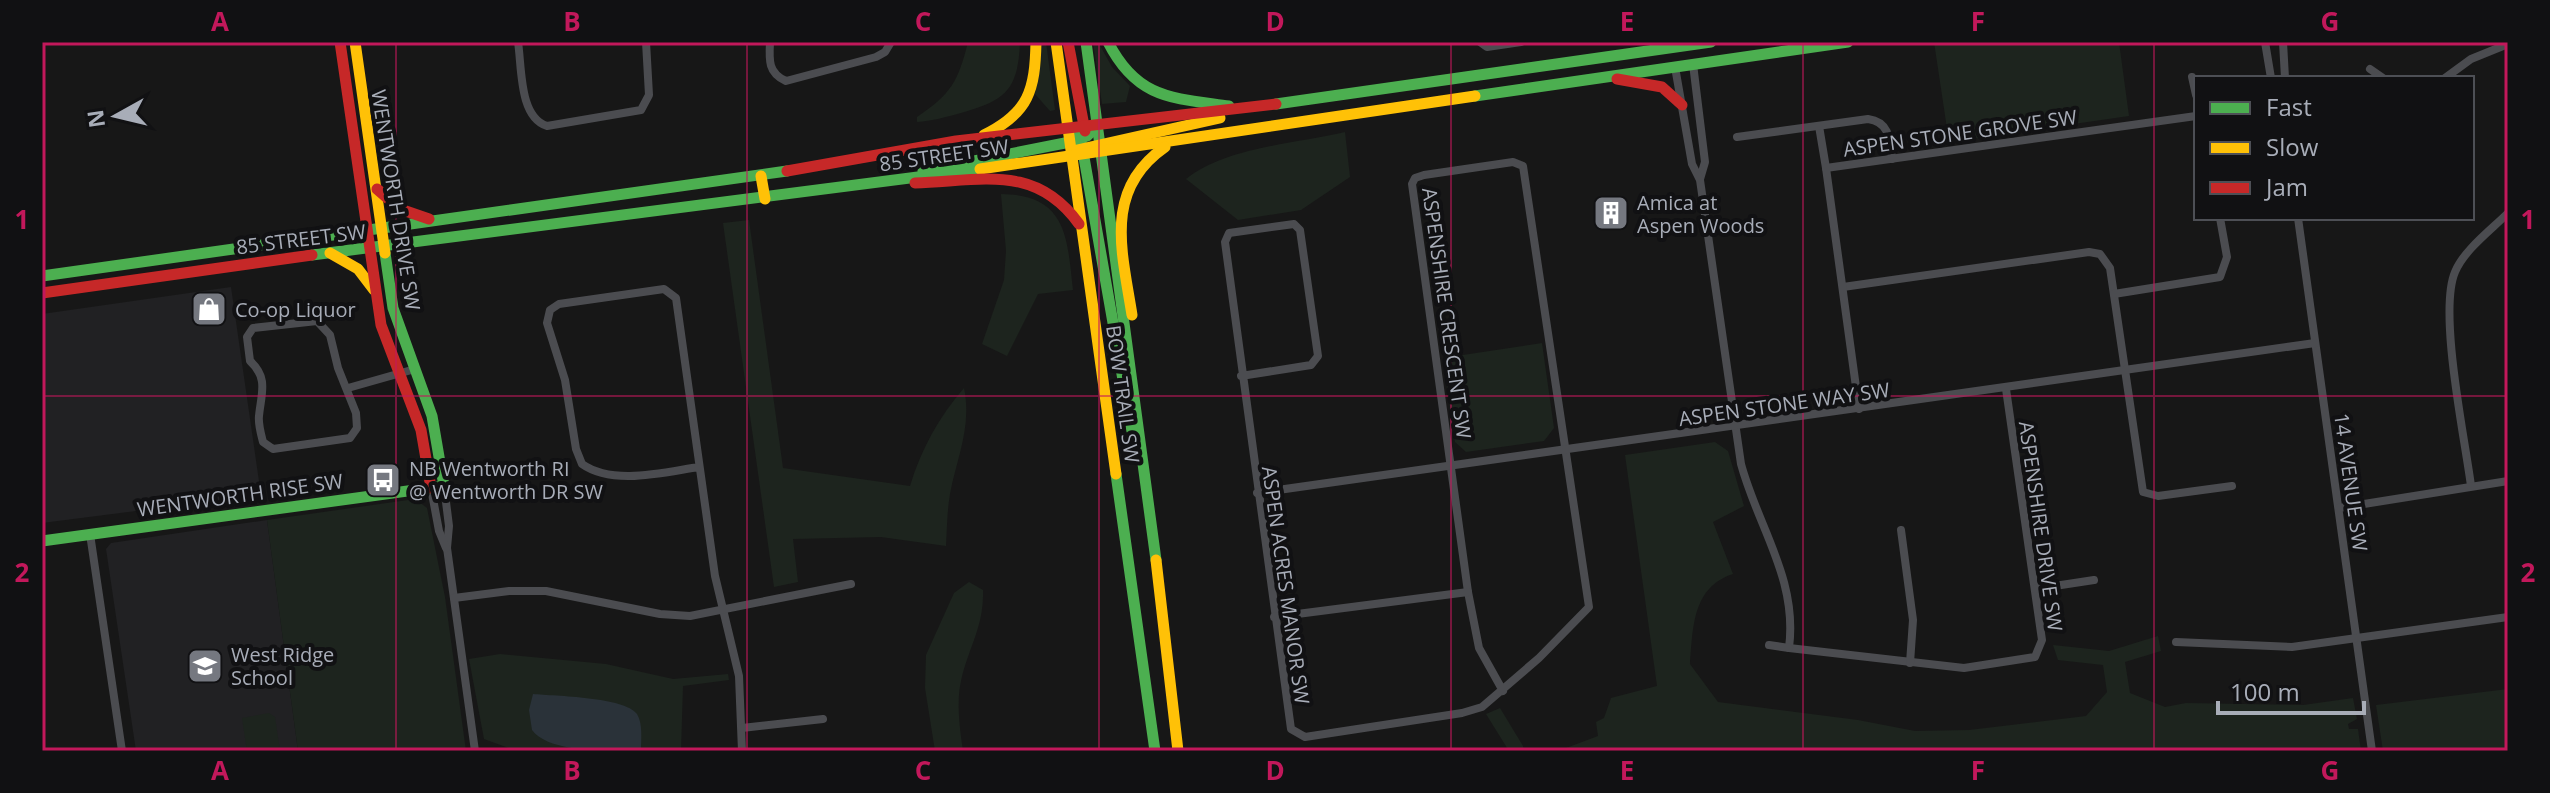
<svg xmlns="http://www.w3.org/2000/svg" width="2550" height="793" font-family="'Open Sans',sans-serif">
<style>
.built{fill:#212123}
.green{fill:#1d241e}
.water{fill:#2a3239}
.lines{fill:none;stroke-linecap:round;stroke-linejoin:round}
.street{stroke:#4b4c50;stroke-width:8}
.fast{stroke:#4caf50;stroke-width:11}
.slow{stroke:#ffc107;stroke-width:11}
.jam{stroke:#c62828;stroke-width:11}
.grid{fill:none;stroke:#c2185b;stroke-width:2;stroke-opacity:0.55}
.labels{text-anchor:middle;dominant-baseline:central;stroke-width:8;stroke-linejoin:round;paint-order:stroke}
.street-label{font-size:20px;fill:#a8adb8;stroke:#111113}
.poi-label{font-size:20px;fill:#a8adb8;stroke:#111113;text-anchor:start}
.neatline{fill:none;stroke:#c2185b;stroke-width:3}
.grid-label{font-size:26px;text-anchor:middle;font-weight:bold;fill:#c2185b}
</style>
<rect width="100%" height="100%" fill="#171717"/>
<g class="built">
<path d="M231,287L261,495L42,523V314Z"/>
<path d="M267,520L298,751H136L106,549L111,543Z"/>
</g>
<g class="green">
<path d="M968,42H1020C1018,90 1006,100 961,113C946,117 932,121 917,122V117C951,94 958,82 968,42Z"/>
<path d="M1041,42H1046L1055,110L1050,111L1035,94Z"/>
<path d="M1093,42H1098L1112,67L1130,86L1126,102L1102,104Z"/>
<path d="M1934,42H2119L2129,116L1949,142Z"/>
<path d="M1345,132L1350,177L1301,210L1238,220L1186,179C1227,147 1294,144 1345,132Z"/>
<path d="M1001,194C1067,195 1067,237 1073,290L1038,294L1007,356L982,344L1004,280L1006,251Z"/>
<path d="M749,220L783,468L910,486C921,449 939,417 964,388C972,427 957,457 950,494C947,511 947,529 946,546L881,537L793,539L798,582L774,587L723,223Z"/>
<path d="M1542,343L1554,428L1544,441L1466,452L1455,442L1443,358Z"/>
<path d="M1715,442L1728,451L1744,506L1713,522L1733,574C1692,587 1693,629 1690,664L1718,702L1858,720L1915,731L1969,730L2086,716L2107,692L2103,665L2058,660L2053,645L2109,651L2158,636L2161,651L2125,662L2130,693L2165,707L2186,703L2303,705L2353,698L2357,719L2348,724L2349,729H2358L2361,751H1558L1598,736L1596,722L1604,718L1611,698L1657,686L1625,455Z"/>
<path d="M415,499L427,508L445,597L466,751H298L267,520Z"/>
<path d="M969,582L983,590C984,627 969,646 961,681C956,702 960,730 963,751H935L925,688L926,655L954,593Z"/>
<path d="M500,654L606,664L673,679L728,674L729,680L683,686L681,751H517L484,739L469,659Z"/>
<path d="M2508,689V751H2383L2376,705Z"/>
<path d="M1500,708L1523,746L1524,751H1509L1486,714Z"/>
<path d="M269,713L275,717L280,751H247L242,718Z"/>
</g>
<path class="water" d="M533,694C555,696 625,697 637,714C643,724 641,739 641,751C613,751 550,754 532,730L529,710Z"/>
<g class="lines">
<g class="street">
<path d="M518,42C522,68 519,117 547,126L641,110L649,95L646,42"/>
<path d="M770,42C769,60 768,73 786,81L876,57L885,52L891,42"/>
<path d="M1480,42L1487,47L1521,42"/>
<path d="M2265,42L2271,78"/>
<path d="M2283,42L2285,78"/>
<path d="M1693,64L1705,162L1700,179"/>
<path d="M1675,67L1692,164L1700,180L1741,464C1758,527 1798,579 1789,648L1964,668L2035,657L2042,640L2006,389"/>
<path d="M2370,69L2383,78"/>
<path d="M2192,77L2196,95"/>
<path d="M2445,78L2471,59L2508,44"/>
<path d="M1819,126L1826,168"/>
<path d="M1737,137L1868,119C1890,122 1890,140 1892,159"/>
<path d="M2298,218L2372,751"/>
<path d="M1843,287L2089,252L2100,254L2110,268L2143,492L2158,496L2232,486"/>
<path d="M2114,294L2220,277L2227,257L2220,218"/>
<path d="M317,321L330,335L338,368L356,413L357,428L350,438L273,449L263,442C261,434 258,424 259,416C261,394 269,378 250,361L247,337L253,328Z"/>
<path d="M1241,376L1311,365L1318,356L1300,230L1294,224L1229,233L1225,242L1291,729L1305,737L1462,713L1482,707L1539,658L1589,607L1523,166L1513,162L1424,175L1415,178L1412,184L1468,592L1479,648L1503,691"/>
<path d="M348,388L415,369"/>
<path d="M1859,409L1826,168L2196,116"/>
<path d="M699,467C665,472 613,486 582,464L576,449L565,380L547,323L550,310L559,304L664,289L676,298L715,576L739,676L742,751"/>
<path d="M444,486L449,526L447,548L475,751"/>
<path d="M2471,486C2465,439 2438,312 2455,272C2464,250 2491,230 2508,213"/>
<path d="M431,488L439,531L446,548"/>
<path d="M1257,493L2315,343"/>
<path d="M2339,508L2508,481"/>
<path d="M1901,530L1913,620L1910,663"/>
<path d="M90,534L122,751"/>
<path d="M2035,589L2094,580"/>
<path d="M454,598L509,591H546L660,614L690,616L851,584"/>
<path d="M1274,617L1468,592"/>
<path d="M2176,642L2292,647L2508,617"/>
<path d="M1769,645L1789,648"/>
<path d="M742,728L823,719"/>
</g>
<g class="fast">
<path d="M1086,42L1156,560"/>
<path d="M1108,42C1137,99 1172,98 1229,106"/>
<path d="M1475,96L1848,42"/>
<path d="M1276,104L1711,42"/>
<path d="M1068,129L1079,137L1082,146L1136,454"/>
<path d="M923,171L1065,143L1087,136L1098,125"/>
<path d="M312,255L980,169"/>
<path d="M42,276L787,171"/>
<path d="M1116,474L1155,751"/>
<path d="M42,541L444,486L432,416L393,308L385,253"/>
</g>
<g class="slow">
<path d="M355,42L385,253"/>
<path d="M1056,42L1116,474"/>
<path d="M984,135C1029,113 1035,90 1036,42"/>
<path d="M1077,150L1220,118"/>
<path d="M980,169L1475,96"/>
<path d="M761,176L765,199"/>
<path d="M330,253L358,269L374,290"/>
<path d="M1132,315C1122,251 1103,190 1165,147"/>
<path d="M1156,560L1178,751"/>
</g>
<g class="jam">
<path d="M340,42L381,325L421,430L431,488"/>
<path d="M1068,42L1085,131"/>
<path d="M1617,79L1662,87L1682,105"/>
<path d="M787,171L956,141L1276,104"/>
<path d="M915,183C981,181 1035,163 1079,224"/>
<path d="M377,189L400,209L429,219"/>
<path d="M42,293L312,255"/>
</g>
</g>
<path class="grid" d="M396,42V751M747,42V751M1099,42V751M1451,42V751M1803,42V751M2154,42V751M42,396H2508"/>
<defs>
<symbol id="building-square" viewBox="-11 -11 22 22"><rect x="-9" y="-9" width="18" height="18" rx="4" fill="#757880" stroke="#111113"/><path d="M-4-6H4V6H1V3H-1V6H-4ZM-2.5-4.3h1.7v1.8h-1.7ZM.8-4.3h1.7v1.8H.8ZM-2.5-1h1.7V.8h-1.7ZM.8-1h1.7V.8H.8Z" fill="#fff"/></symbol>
<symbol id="shop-square" viewBox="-11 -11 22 22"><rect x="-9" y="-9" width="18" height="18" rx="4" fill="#757880" stroke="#111113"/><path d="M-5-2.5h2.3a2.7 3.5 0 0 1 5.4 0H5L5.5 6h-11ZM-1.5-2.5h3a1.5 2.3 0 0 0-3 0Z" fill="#fff"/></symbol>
<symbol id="bus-square" viewBox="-11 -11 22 22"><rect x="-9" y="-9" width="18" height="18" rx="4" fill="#757880" stroke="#111113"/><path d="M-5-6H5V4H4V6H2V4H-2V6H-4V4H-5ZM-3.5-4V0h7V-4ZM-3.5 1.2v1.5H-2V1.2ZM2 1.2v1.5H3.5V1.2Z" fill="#fff"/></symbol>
<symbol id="school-square" viewBox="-11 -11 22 22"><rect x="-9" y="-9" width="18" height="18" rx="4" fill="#757880" stroke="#111113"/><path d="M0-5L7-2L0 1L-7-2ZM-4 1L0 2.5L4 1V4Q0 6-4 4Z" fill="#fff"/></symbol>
</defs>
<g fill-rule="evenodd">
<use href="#building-square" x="1591" y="193" width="40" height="40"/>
<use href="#shop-square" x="189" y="289" width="40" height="40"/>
<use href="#bus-square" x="363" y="460" width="40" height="40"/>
<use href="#school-square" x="185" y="646" width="40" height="40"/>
</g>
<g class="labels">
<g class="street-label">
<text transform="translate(1960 133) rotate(-8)">ASPEN STONE GROVE SW</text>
<text transform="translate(944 155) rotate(-8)">85 STREET SW</text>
<text transform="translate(396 200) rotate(81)">WENTWORTH DRIVE SW</text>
<text transform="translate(301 239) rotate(-7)">85 STREET SW</text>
<text transform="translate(1447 313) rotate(82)">ASPENSHIRE CRESCENT SW</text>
<text transform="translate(1123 394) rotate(82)">BOW TRAIL SW</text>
<text transform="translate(1784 404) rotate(-8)">ASPEN STONE WAY SW</text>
<text transform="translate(2351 482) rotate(82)">14 AVENUE SW</text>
<text transform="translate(240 495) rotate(-8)">WENTWORTH RISE SW</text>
<text transform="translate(2041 526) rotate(82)">ASPENSHIRE DRIVE SW</text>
<text transform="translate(1286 585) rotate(82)">ASPEN ACRES MANOR SW</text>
</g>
<g class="poi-label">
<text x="1637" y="202">Amica at<tspan x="1637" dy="23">Aspen Woods</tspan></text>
<text x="235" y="309">Co-op Liquor</text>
<text x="409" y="468">NB Wentworth RI<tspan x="409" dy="23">@ Wentworth DR SW</tspan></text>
<text x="231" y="654">West Ridge<tspan x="231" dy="23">School</tspan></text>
</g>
</g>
<rect width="2550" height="793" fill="none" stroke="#111113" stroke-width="88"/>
<rect x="2194" y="76" width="280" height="144" fill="#111113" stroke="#4d4f55" stroke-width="2"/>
<rect x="2210" y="102" width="40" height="12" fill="#4caf50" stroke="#4d4f55" stroke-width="2"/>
<text x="2266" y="116" font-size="24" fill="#a8adb8">Fast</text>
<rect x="2210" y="142" width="40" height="12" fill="#ffc107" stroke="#4d4f55" stroke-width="2"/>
<text x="2266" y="156" font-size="24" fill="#a8adb8">Slow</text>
<rect x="2210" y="182" width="40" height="12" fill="#c62828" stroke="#4d4f55" stroke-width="2"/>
<text x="2266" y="196" font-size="24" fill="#a8adb8">Jam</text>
<g transform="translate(116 116) rotate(262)" stroke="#111113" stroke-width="6" paint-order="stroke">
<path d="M0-6L14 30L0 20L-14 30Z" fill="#a8adb8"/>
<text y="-12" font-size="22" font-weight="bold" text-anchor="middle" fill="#a8adb8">N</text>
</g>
<path d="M2218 701v12h146v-12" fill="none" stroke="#a8adb8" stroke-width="4"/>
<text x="2230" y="701" font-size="24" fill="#a8adb8" stroke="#111113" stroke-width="6" paint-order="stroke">100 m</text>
<rect x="44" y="44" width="2462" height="705" class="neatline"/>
<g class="grid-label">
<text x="220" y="31">A</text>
<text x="572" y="31">B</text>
<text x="923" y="31">C</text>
<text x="1275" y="31">D</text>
<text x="1627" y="31">E</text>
<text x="1978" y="31">F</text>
<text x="2330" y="31">G</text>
<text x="22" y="229">1</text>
<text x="2528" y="229">1</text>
<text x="22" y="582">2</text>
<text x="2528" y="582">2</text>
<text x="220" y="780">A</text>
<text x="572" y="780">B</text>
<text x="923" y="780">C</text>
<text x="1275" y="780">D</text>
<text x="1627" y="780">E</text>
<text x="1978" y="780">F</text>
<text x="2330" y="780">G</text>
</g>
</svg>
